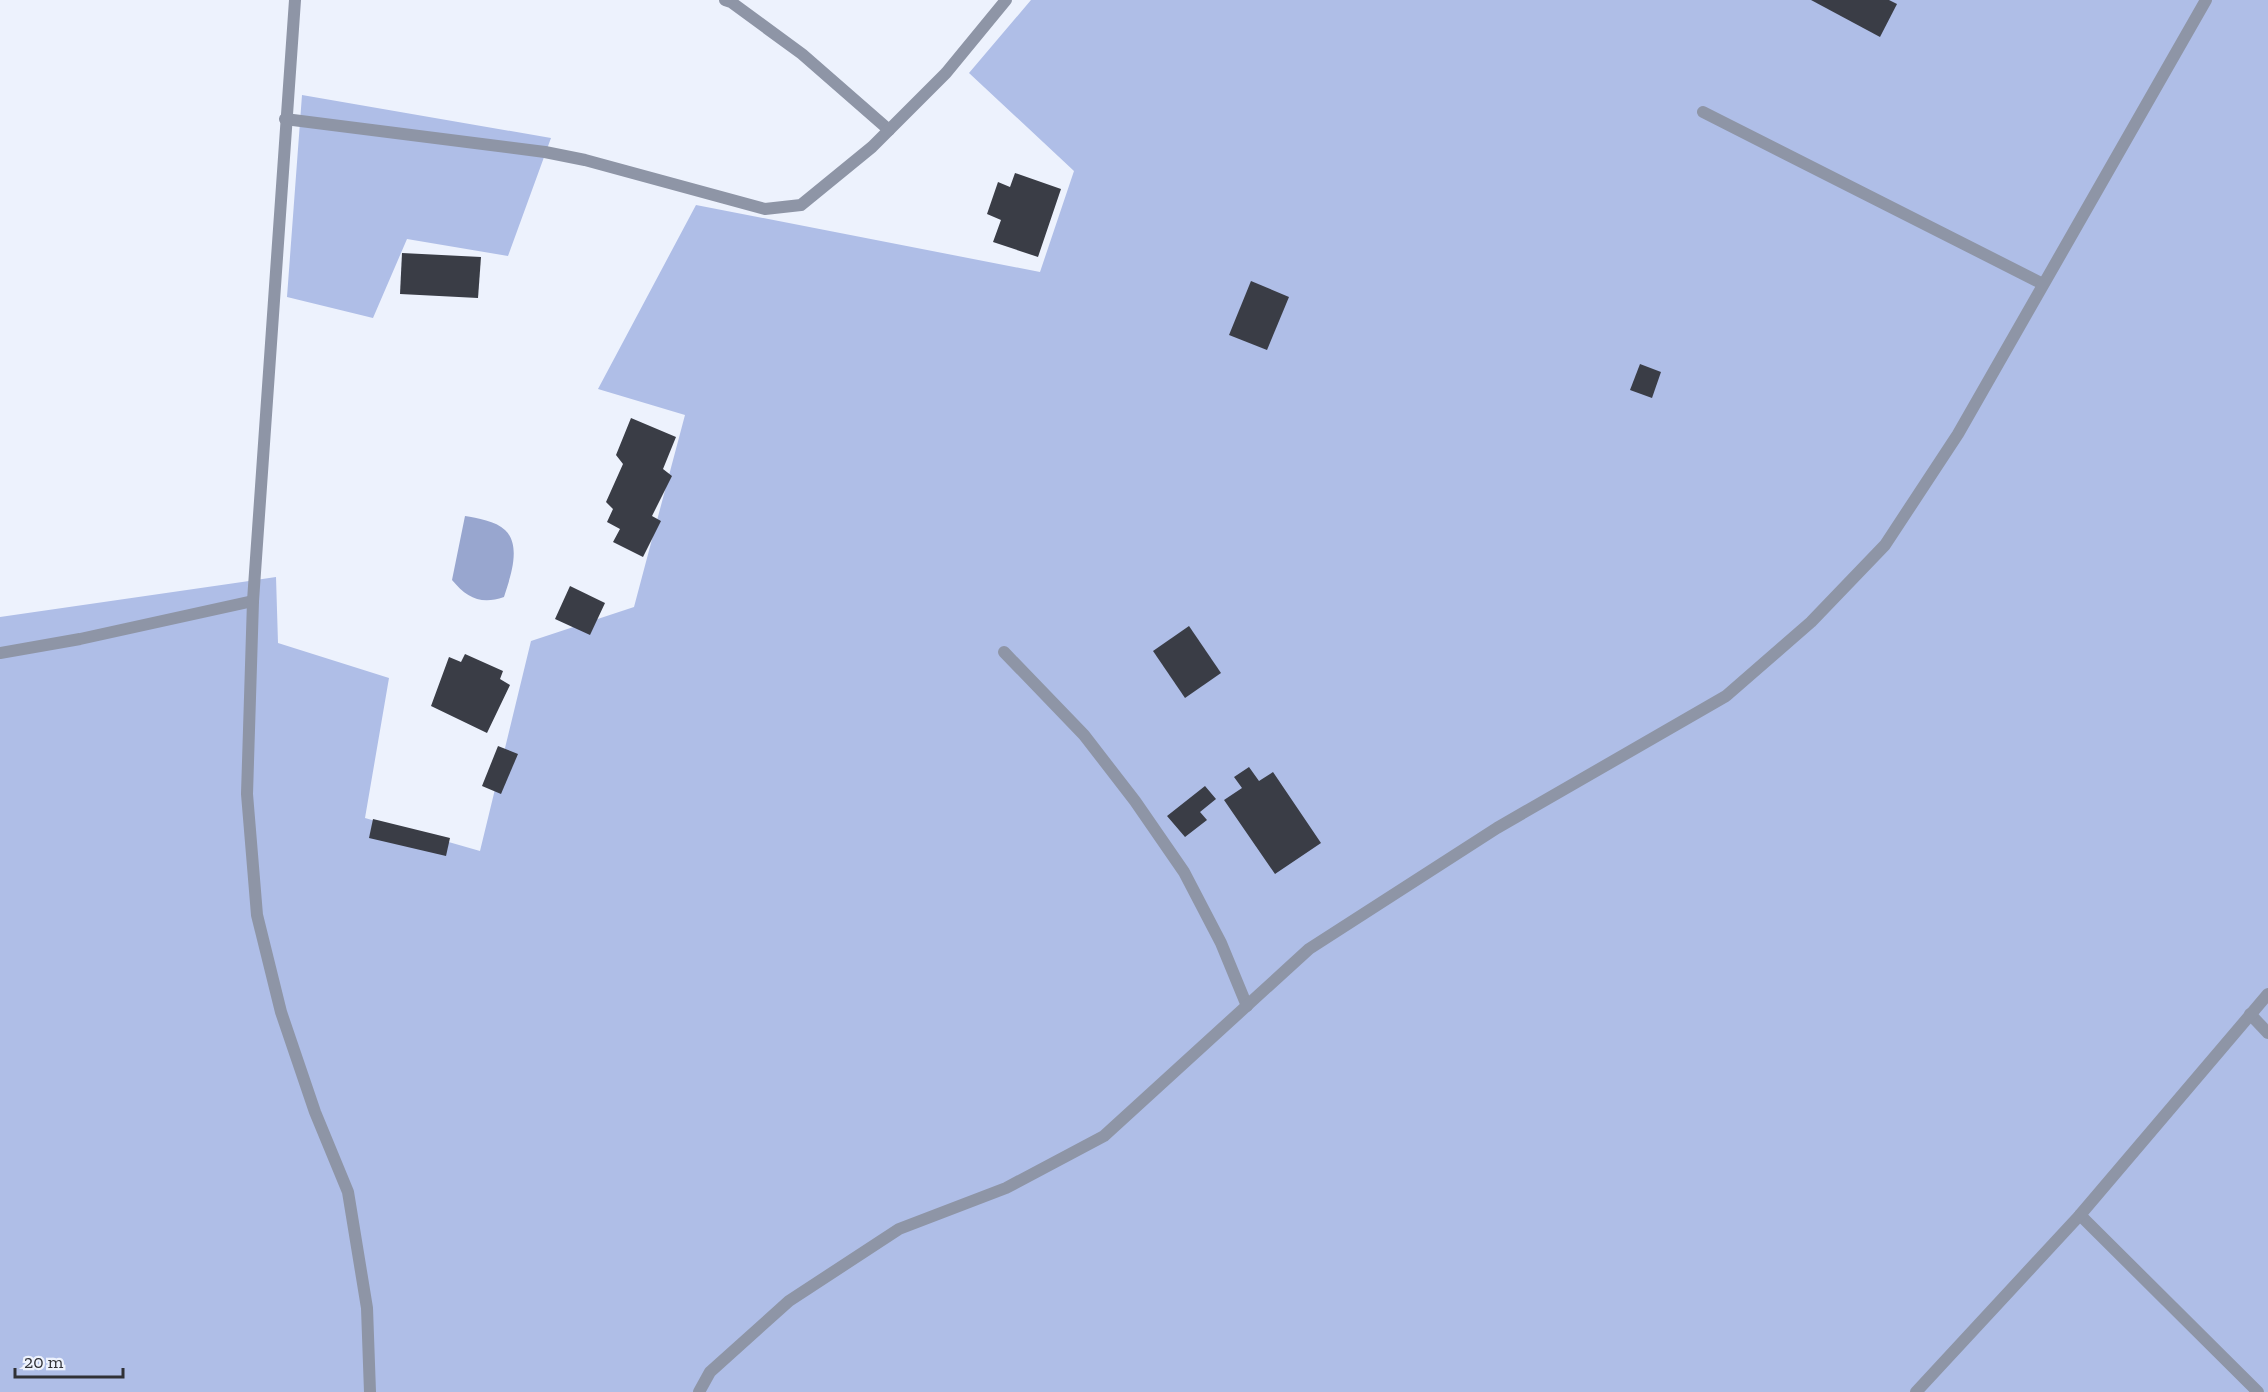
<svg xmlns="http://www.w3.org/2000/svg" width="2268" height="1392" font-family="'Zilla Slab',serif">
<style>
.forest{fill:#afbee7}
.water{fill:#98a6cf}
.building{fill:#3a3d46}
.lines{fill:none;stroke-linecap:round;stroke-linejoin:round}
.lane{stroke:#8e95a6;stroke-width:12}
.street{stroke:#8e95a6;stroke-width:12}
</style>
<rect width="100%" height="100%" fill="#edf2fd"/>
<g class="forest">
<path d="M1031,0H2268V1392H0V617L276,577L278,643L389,678L365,818L480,851L531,641L634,607L685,415L598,389L696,205L1040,272L1074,171L969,73Z"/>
<path d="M302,95L551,138L508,256L407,239L373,318L287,297Z"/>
</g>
<path class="water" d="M465,516C477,518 496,521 505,530C522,546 510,578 504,597C481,605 467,598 452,580Z"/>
<g class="building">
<path d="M1811,0H1889L1897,4L1880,37Z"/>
<path d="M1015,173L1061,189L1038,257L993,242L1001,220L987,214L998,182L1010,187Z"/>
<path d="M402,253L481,257L478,298L400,294Z"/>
<path d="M1251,281L1289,297L1267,350L1229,335Z"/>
<path d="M1640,364L1661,372L1652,398L1630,390Z"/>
<path d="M631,418L676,437L663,469L672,476L652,516L661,521L643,557L613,542L620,529L607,522L613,509L606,502L623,464L616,455Z"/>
<path d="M570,586L605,603L590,635L555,619Z"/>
<path d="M1189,626L1221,673L1185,698L1153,651Z"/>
<path d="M465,654L503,671L500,679L510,685L487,733L431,706L449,657L461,662Z"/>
<path d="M498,746L518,754L501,794L482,786Z"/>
<path d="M1249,767L1259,781L1273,772L1321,843L1275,874L1224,800L1242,788L1234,777Z"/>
<path d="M1205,786L1216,799L1200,812L1207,820L1185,837L1167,816Z"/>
<path d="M373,819L450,838L446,856L369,838Z"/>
</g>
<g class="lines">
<g class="lane">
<path d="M725,0L731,2L802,54L889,130"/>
<path d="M1703,112L2043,284"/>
<path d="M285,119L545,152L585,160L765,209L801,205L872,147L946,73L1006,0"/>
<path d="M1004,652L1084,735L1135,801L1184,872L1221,943L1247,1006"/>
<path d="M0,653L80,639L253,601"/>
<path d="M2250,1014L2268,1033"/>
<path d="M2080,1215L2258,1392"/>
<path d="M699,1392L710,1372L789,1301L899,1229L1006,1188L1104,1136L1309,949L1497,828L1726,696L1811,622L1885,545L1958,434L2206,0"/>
<path d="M1916,1392L2080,1215L2268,994"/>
</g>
<path class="street" d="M295,0L253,601L247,794L257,915L281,1012L315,1112L348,1192L367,1308L370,1392"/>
</g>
<path d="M15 1368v9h108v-9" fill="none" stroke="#303136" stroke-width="3"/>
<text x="24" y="1368" font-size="18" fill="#303136" stroke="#edf2fd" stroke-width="4.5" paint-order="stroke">20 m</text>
</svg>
